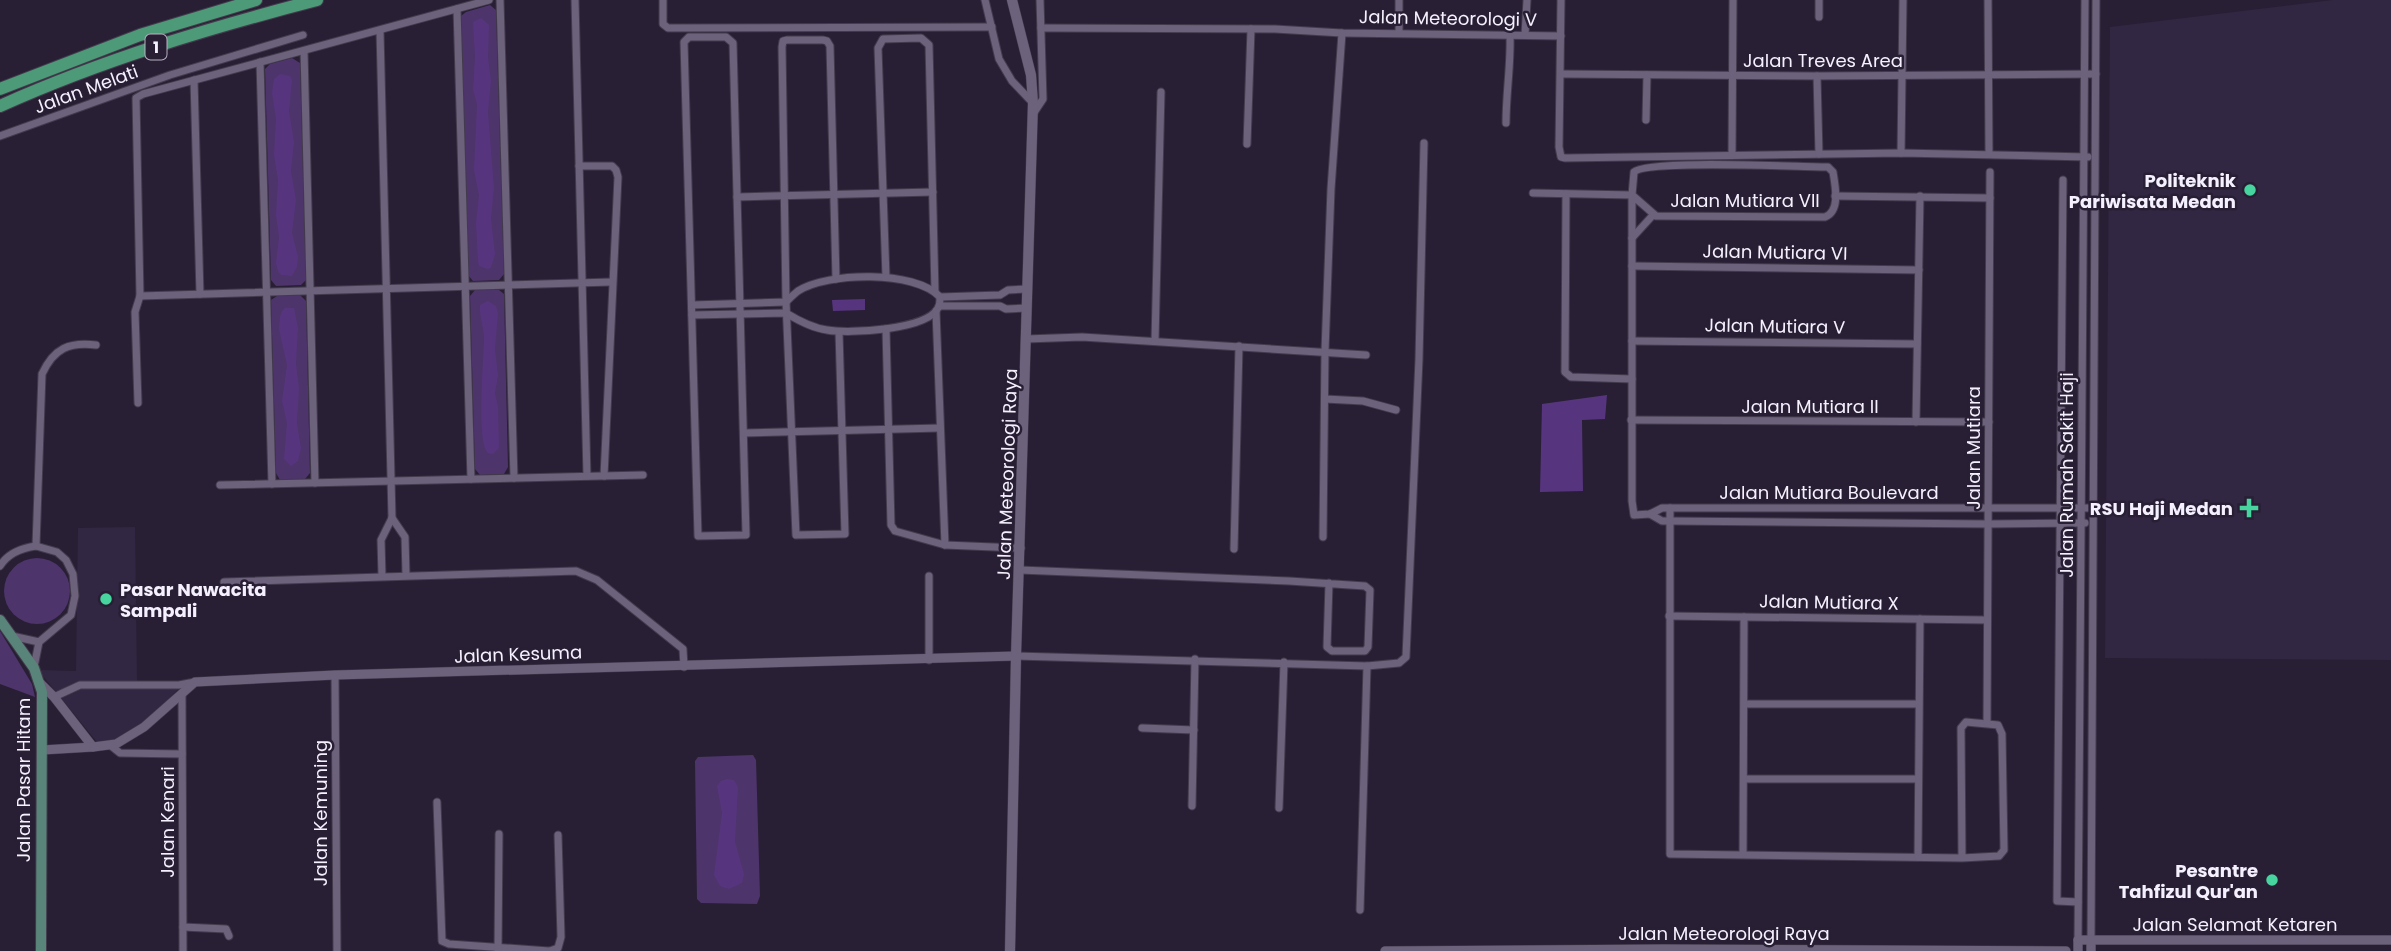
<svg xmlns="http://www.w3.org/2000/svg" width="2391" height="951" font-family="Poppins,sans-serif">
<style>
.built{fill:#322742}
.green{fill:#4d346b}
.water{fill:#57357e}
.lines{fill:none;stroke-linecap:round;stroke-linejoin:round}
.minor-casing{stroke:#433b4d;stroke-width:9}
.tertiary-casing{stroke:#433b4d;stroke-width:10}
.secondary-casing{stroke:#433b4d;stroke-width:11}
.primary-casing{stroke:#433b4d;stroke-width:12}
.motorway-casing{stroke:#433b4d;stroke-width:14}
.minor{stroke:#6c627b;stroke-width:7}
.tertiary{stroke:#6c627b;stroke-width:9}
.secondary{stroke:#6c627b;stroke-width:10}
.primary{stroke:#598479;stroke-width:10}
.motorway{stroke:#4c9a78;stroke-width:12}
.poi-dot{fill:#47d49e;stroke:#281f34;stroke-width:2.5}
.labels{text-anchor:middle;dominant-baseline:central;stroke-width:5;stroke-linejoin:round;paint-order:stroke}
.shield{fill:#281f34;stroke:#b8b1c1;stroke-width:2}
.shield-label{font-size:16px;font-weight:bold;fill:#f5f0fe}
.street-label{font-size:18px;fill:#f5f0fe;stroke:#281f34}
.poi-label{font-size:18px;font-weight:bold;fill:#f5f0fe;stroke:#281f34;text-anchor:end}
</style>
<rect width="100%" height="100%" fill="#281f34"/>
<g class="built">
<path d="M2333,0H2391V660L2105,658L2110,27Z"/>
<path d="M135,527L137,682L180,687L150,719L120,739L97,742L38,670L76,671L78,528Z"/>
</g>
<g class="green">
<path d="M490,5L496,10L504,274L499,280L473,281L468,275L461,16L466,12Z"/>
<path d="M292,58L300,63L306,280L301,285L276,286L271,280L265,69L270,64Z"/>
<path d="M475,290H499L504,294L508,467L504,474L480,475L475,469L470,296Z"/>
<path d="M300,295L306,301L310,473L305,479L280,480L276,473L271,300L277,296Z"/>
<circle cx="37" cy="591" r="33"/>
<path d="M0,631L32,684L35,697L0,684Z"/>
<path d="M753,755L756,760L760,896L757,904L701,903L697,899L695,761L698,757Z"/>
</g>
<g class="water">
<path d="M481,18L489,25L488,57L491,81L488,112L494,188L491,219L495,254L491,268L488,269L479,266L478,261L476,223L479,195L474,170L477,104L473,90L475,57L473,22Z"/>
<path d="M280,74L290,76L292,80L289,111L294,142L291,171L296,200L292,233L298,257L297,267L292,276L281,275L278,271L276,263L279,237L276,215L278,180L274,155L276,119L272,93L274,79Z"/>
<path d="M865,299V310L833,311L832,300Z"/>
<path d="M488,301L496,306L498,313L495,349L498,376L495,393L498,407L499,448L493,454L488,453C476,440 484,360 484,338C484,327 479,316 480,305Z"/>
<path d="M285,308H294L298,328L296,364L299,388L297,423L301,448L298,461L291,466L284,459L287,423L282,401L287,365L279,329L280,317L282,311Z"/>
<path d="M1607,395L1605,419L1582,420L1583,491L1540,492L1542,404Z"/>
<path d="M727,779L734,780L738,787L735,842L744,874L742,883L729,889L720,886L714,875L722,813L717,786L721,781Z"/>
</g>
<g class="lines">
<defs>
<g id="minor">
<path d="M500,0L514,478"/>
<path d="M575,0L587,476"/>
<path d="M663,0V24L668,28L992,27"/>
<path d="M985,0L999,59L1012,81L1033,103"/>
<path d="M1561,0L1559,147L1561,157L1565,158L1901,153L2088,157"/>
<path d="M1988,0L1989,154"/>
<path d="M457,9L471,479"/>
<path d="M1819,17V0"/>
<path d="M1041,28L1275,29L1342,33L1561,36"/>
<path d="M380,31L392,518L381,540L382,576"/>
<path d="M1399,33V0"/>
<path d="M1525,35L1527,0"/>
<path d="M689,37H726L733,43L746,535L698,536L684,42Z"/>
<path d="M304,51L315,483"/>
<path d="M260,62L272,484"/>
<path d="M1562,74L1817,76L2096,74"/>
<path d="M1817,76L1819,154"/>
<path d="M194,80L200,294"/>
<path d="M1033,114L1043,99L1040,0"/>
<path d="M1646,120L1647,75"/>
<path d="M1506,123C1506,93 1511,65 1510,35"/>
<path d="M0,136L170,75L303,35"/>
<path d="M1247,144L1251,29"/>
<path d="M1901,153L1903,0"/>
<path d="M1732,154L1733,0"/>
<path d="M579,166H612L616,170L618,177L604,476"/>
<path d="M2063,180L2057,901L2078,902"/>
<path d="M1533,193L1632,195"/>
<path d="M1566,194L1565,372L1571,377L1632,379"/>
<path d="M1632,195L1656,216L1825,217C1841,211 1835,185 1833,172L1828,167C1800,167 1647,159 1634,172L1632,195V501L1634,515L1650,514L1662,508H2094"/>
<path d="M1835,196L1990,198"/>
<path d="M737,197L933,192"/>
<path d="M1632,238L1653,215"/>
<path d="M1632,266L1919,270"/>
<path d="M886,277L878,48L883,39L921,38L929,45L935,292"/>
<path d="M836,279L830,46L827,41L823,40H787L783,41L782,47L786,302L796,535L845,534L839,332"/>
<path d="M140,296L611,282"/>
<path d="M940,297L1000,295L1008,290L1027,289"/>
<path d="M692,305L786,302C790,298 794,294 798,291C828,272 915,270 940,297C940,300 940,305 938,308C927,330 849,334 827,330C812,328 799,321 786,313L692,315"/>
<path d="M939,306H1000L1006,309L1027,308"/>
<path d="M936,311L945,545"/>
<path d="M886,329L891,525L895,531L945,545L1021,548"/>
<path d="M1026,339L1082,337L1366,355"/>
<path d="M1155,341L1161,92"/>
<path d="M1632,341L1917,344"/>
<path d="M1325,399L1363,401L1396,410"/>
<path d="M138,403L135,312L140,296L136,98L143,94L489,0"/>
<path d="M1631,420L1989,422"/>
<path d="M1916,422L1920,196"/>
<path d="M744,433L940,428"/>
<path d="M220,485L643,475"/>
<path d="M1670,508V854L1962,858L1999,856L2004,850L2002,734L1998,725L1966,722L1961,728L1962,858"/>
<path d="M1650,514L1662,521H1670L1988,524L2085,523"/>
<path d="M392,518L405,537L406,575"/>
<path d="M1323,537L1325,351L1331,189L1342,33"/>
<path d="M1234,549L1239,346"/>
<path d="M0,566C8,553 22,548 36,546L42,374C54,348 69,342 96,345"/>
<path d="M1020,570L1289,581L1365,586L1370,590L1368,647L1365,651H1332L1327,647L1329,583"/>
<path d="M224,582L576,571L597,580L683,649L684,667"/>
<path d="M1669,616L1987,620"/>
<path d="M12,636L39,642"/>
<path d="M1016,656L1367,666L1399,663L1406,657L1419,359L1424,143"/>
<path d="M929,660V576"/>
<path d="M34,667L39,642L71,615L75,596L73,574L66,560L57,552L36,546"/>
<path d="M335,675L337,951"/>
<path d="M182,694L183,951"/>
<path d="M54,697L80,685H179L195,682"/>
<path d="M1745,704H1918"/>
<path d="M1987,723L1990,172"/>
<path d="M1142,728L1194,730"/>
<path d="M110,745L120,753L182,754"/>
<path d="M1744,779H1917"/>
<path d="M437,802L442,941L449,944L549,951"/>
<path d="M1192,806L1195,659"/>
<path d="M1279,808L1284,662"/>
<path d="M1743,854L1744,617"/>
<path d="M1918,857L1920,619"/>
<path d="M1360,910L1367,666"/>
<path d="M183,927L226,929L229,936"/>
<path d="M2078,940L2085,0"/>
<path d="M2091,940L2096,0"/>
<path d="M498,950L499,834"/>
<path d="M550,951L558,948L561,937L558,835"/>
</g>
<g id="tertiary">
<path d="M40,683L54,697L93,747"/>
<path d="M42,750L93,747L116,744L144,727L195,682L335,675L1016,656"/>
<path d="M2078,940H2391"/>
<path d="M1385,951L1662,949L2066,951"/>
<path d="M2078,951V940"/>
<path d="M2091,951V940"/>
</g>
<path id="secondary" d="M1010,951L1016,656L1033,103L1031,75L1012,0"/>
<path id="primary" d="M0,620L34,668L42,692L41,951"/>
<g id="motorway">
<path d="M0,89L140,35L256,0"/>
<path d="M0,106C102,60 209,28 317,0"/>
</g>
</defs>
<use href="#minor" class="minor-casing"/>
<use href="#tertiary" class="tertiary-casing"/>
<use href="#secondary" class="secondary-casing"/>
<use href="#primary" class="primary-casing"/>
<use href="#motorway" class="motorway-casing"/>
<use href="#minor" class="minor"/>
<use href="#tertiary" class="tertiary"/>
<use href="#secondary" class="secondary"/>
<use href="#primary" class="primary"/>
<use href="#motorway" class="motorway"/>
</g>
<g class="poi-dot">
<circle cx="2250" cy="190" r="7"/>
<path d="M2245.5 497.5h7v7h7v7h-7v7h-7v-7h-7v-7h7z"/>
<circle cx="106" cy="599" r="7"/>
<circle cx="2272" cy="880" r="7"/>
</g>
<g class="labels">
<rect class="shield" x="145.5" y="34.5" width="21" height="25" rx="5"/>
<g class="shield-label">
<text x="156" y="47">1</text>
</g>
<g class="street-label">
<text transform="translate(1448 18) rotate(1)">Jalan Meteorologi V</text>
<text x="1823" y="60">Jalan Treves Area</text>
<text transform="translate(86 89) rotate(-20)">Jalan Melati</text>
<text x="1745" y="200">Jalan Mutiara VII</text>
<text transform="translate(1775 252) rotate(1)">Jalan Mutiara VI</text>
<text transform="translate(1775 326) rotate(1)">Jalan Mutiara V</text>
<text x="1810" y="406">Jalan Mutiara II</text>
<text transform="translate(1973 448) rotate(-90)">Jalan Mutiara</text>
<text transform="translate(1007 474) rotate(-88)">Jalan Meteorologi Raya</text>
<text transform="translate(2066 475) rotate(-90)">Jalan Rumah Sakit Haji</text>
<text x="1829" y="492">Jalan Mutiara Boulevard</text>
<text transform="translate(1829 602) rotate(1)">Jalan Mutiara X</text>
<text transform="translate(518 654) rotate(-2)">Jalan Kesuma</text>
<text transform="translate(23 780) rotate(-90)">Jalan Pasar Hitam</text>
<text transform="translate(320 813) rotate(-90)">Jalan Kemuning</text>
<text transform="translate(167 822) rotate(-90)">Jalan Kenari</text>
<text x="2235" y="924">Jalan Selamat Ketaren</text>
<text x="1724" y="933">Jalan Meteorologi Raya</text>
</g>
<g class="poi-label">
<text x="2236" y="180">Politeknik<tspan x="2236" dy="21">Pariwisata Medan</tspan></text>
<text x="2233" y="508">RSU Haji Medan</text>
<text x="120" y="589" text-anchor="start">Pasar Nawacita<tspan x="120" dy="21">Sampali</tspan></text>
<text x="2258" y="870">Pesantre<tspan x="2258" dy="21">Tahfizul Qur'an</tspan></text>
</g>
</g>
</svg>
